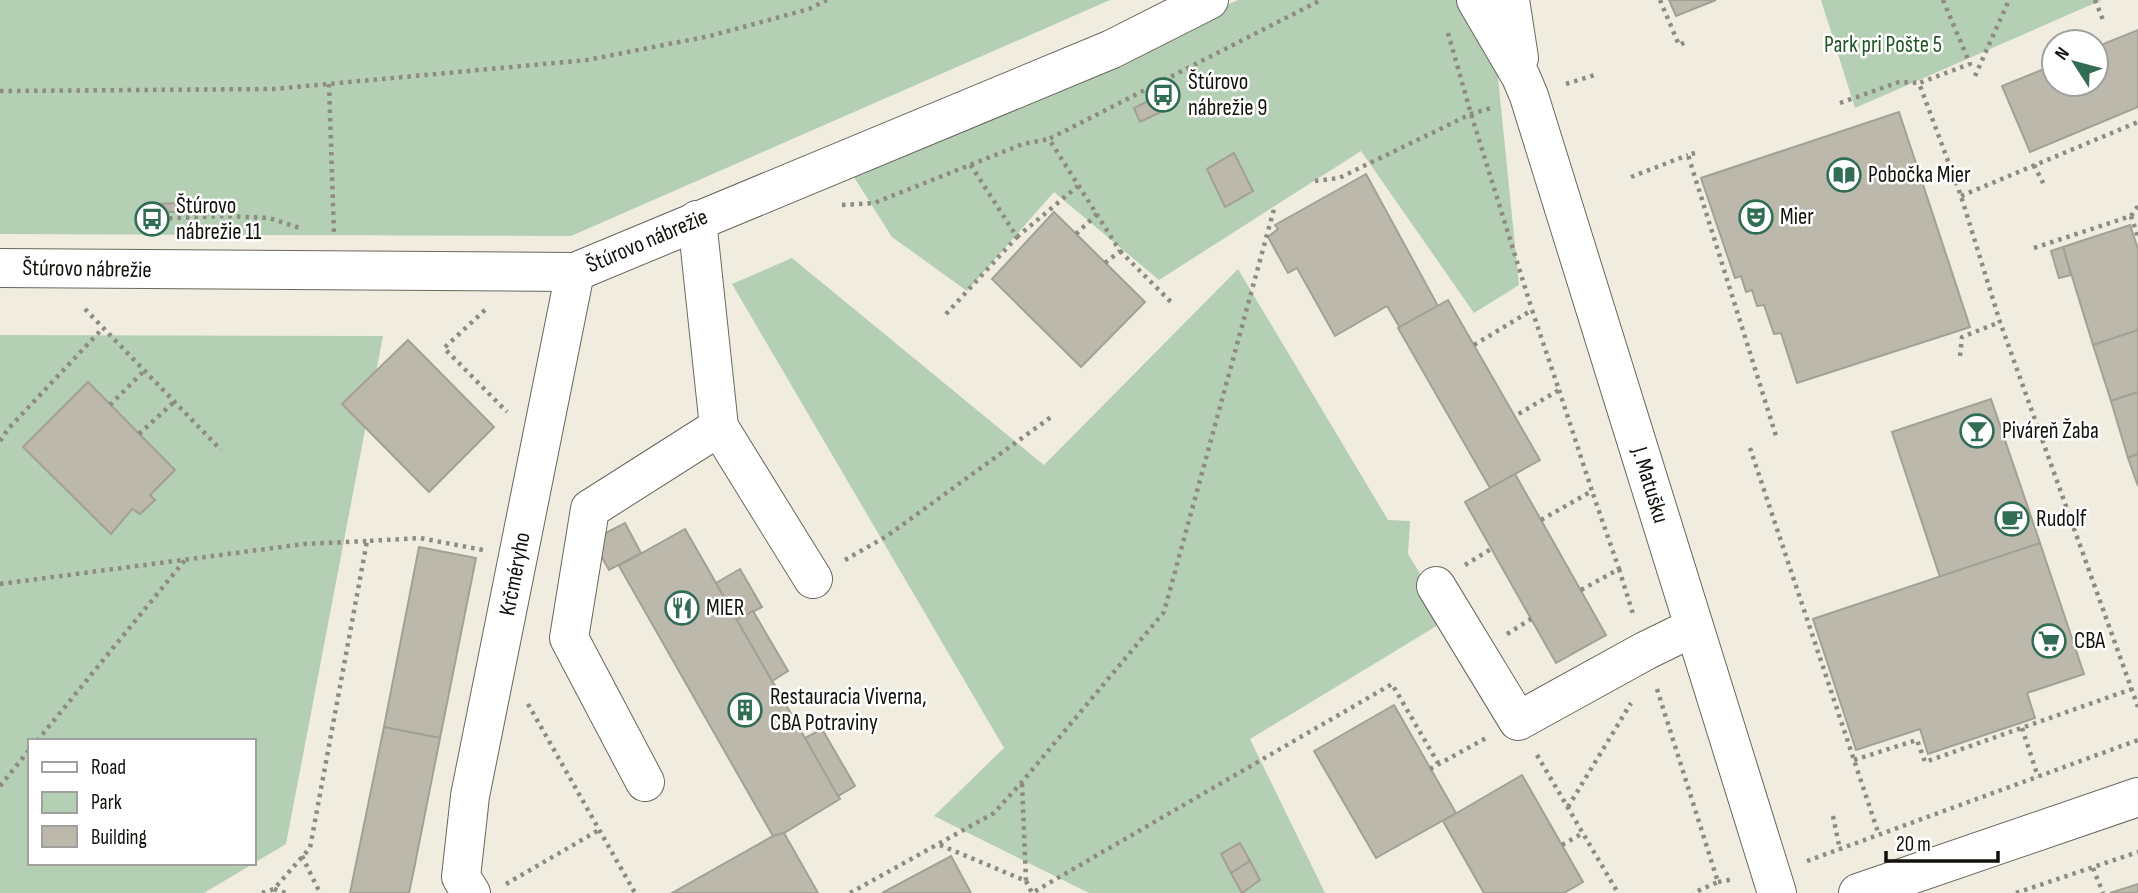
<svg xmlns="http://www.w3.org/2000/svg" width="2138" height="893" font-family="'Sofia Sans Condensed',sans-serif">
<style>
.green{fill:#b4cfb3;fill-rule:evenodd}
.building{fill:#bcb9ac;stroke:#a3a094;stroke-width:2}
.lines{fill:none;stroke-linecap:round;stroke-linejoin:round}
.minor-casing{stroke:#6a675c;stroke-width:40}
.path{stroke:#8d8b82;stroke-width:4.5;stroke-dasharray:3.5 5;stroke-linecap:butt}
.minor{stroke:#fff;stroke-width:38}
.labels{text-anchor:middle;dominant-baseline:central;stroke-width:5;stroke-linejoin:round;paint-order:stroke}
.park-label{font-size:23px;fill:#1f5624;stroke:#fff}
.poi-label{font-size:23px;fill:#12110c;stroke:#fff;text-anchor:start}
.street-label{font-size:23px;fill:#12110c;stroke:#fff}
</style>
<rect width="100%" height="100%" fill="#f0ede0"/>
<g class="green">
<path d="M0,0H1110L571,236L0,234Z"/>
<path d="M1238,0H1464L1496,58L1519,285L1474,313L1361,151L1159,280L1054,192L967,291L892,237L854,177Z"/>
<path d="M1821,0H2102L1855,108Z"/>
<path d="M792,258L1044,465L1238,269L1388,520L1410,521L1408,554L1448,619L1250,739L1325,893H1089L934,816L1004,748L732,284Z"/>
<path d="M0,335L383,336L286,844L204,893H0ZM30,741H254V863H30Z"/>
</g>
<g class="building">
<path d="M1669,0H1716L1676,16Z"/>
<path d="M2138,30V107L2030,152L2002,86L2054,65V84H2096V47Z"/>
<path d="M1156,97L1163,111L1140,122L1134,108Z"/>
<path d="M1899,112L1970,327L1797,383L1781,333L1774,334L1764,305L1757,306L1752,290L1746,292L1741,276L1735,278L1701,178Z"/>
<path d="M1234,153L1253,191L1225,207L1207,169Z"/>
<path d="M1366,174L1438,306L1400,328L1387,306L1335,336L1297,268L1288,273L1268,237L1278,229L1275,225Z"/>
<path d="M180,203V212H157L156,204Z"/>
<path d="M1054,212L1145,302L1081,367L992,279Z"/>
<path d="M2130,225L2138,249V330L2093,345L2063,247Z"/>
<path d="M2063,247L2071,275L2059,278L2051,251Z"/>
<path d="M1448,300L1540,460L1490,488L1398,328Z"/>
<path d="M2138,330V392L2111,401L2093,345Z"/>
<path d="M408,340L494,427L429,492L342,404Z"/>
<path d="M88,382L175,470L150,495L155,500L140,514L132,509L111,534L23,447Z"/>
<path d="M2138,392V454L2128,458L2111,401Z"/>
<path d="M1991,399L2040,543L1940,577L1892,432Z"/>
<path d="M2138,454V486L2128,458Z"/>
<path d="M1515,474L1606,635L1556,663L1465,502Z"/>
<path d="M625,523L641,553L609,570L592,540Z"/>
<path d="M685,529L840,799L784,833L773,836L619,566Z"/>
<path d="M2040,543L2084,674L2027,693L2035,718L1928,754L1920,729L1856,750L1813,619Z"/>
<path d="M419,547L476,558L440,738L384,727Z"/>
<path d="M740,569L762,607L737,620L716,583Z"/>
<path d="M753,611L788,671L772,681L737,620Z"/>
<path d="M1394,705L1456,813L1376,858L1314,751Z"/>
<path d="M384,727L440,738L414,869L409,893H350Z"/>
<path d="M822,729L855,786L838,796L805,738Z"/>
<path d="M1522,775L1583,882L1564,893H1484L1443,821Z"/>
<path d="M784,833L818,893H672L773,836Z"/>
<path d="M1240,843L1250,861L1231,873L1221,854Z"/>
<path d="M951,856L971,893H882Z"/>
<path d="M1250,861L1260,880L1242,893L1231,873Z"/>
<path d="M2138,884V893H2110Z"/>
</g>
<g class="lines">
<defs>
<g id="minor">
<path d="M1476,0L1521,77L1529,96L1777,893"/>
<path d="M1510,0L1519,58"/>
<path d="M0,268L575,272L1112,49L1209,0"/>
<path d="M719,427L813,579"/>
<path d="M1436,586L1518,721L1645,651L1694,627"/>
<path d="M645,782L569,638L590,509L719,427L697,220"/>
<path d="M471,893L461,877L470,796L575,272"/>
<path d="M1858,893L2138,797"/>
</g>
</defs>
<use href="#minor" class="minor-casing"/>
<g class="path">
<path d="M1660,0L1679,45L1688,41"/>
<path d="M1943,0L1970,64L1919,83L1961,196L2000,322L2138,707"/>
<path d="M2095,0L2103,20"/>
<path d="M1448,33L1471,114L1532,310"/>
<path d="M1975,76L2009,0"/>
<path d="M329,84L334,234"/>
<path d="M1566,84L1598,74"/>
<path d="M0,91L274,89L587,60L710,36L809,9L827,0"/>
<path d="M1840,103L1899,82L1919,83"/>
<path d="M1695,153L1688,155L1777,439"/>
<path d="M2034,165L2044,185"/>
<path d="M1631,177L1688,155"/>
<path d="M1315,181L1339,178L1471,114L1494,107"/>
<path d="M1961,196L2138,122"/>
<path d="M842,205L874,203L1023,144L1049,139"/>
<path d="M2131,216L2138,206"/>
<path d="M152,219L225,216L269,218L303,229"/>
<path d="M1076,234L1097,214"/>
<path d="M1017,237L1078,186"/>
<path d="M2034,248L2131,216L2138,237"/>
<path d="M1120,251L1173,304"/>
<path d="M1105,263L1120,251L1049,139L1321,0"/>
<path d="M85,309L221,450"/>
<path d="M485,310L444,348L507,412"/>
<path d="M946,314L1017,237L970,164"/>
<path d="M1474,345L1532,310L1559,390L1515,416"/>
<path d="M1960,356L1962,337L2000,322"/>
<path d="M110,405L144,371"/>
<path d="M139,434L174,402"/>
<path d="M0,441L9,428L103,328"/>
<path d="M1750,448L1879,835"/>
<path d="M1541,520L1592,491L1559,390"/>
<path d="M845,560L887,536L1051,417"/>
<path d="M1465,565L1491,549"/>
<path d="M1619,569L1633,614"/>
<path d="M0,584L304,544L367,541"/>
<path d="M1581,590L1619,569L1592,491"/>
<path d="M1507,634L1531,619"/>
<path d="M1657,689L1718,882L1693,893"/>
<path d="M528,704L635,893"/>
<path d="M2022,728L2038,777"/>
<path d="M37,741L185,560"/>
<path d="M1537,755L1618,893"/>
<path d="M1854,760L1917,740L1925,762L2132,689"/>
<path d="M1430,769L1486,738"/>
<path d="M0,786L30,749"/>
<path d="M1568,807L1631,703"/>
<path d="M1833,816L1840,850"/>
<path d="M940,845L1026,881L1022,783"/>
<path d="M1562,845L1583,833"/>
<path d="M302,856L320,893"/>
<path d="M1807,861L2138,740"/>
<path d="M2093,868L2103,893"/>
<path d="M1026,881L1032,893L1392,684L1438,763"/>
<path d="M1718,882L1734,879"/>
<path d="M506,884L599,830"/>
<path d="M274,889L286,893"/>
<path d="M262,893L274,889L310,848L367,541L420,538L483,550"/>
<path d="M850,893L994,813L1022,782L1164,612L1274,209"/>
<path d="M2016,893L2138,852"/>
</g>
<use href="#minor" class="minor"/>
</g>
<defs>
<symbol id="bus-ring" viewBox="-11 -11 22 22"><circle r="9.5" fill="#fff" stroke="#316c55" stroke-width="1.5"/><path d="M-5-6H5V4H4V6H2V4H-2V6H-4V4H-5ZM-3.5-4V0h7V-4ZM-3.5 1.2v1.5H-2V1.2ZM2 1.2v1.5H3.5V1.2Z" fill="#316c55"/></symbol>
<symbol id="library-ring" viewBox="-11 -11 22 22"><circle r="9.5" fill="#fff" stroke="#316c55" stroke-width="1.5"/><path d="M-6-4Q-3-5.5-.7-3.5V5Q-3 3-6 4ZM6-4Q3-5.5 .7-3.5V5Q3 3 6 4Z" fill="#316c55"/></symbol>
<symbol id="theatre-ring" viewBox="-11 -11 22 22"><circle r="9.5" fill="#fff" stroke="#316c55" stroke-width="1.5"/><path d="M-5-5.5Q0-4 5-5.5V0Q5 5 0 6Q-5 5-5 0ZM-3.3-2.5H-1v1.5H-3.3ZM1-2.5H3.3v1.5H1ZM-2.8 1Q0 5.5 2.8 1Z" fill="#316c55"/></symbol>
<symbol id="bar-ring" viewBox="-11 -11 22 22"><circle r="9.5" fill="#fff" stroke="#316c55" stroke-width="1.5"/><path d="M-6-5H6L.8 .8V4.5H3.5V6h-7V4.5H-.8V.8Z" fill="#316c55"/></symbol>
<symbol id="cafe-ring" viewBox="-11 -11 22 22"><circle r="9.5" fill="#fff" stroke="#316c55" stroke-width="1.5"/><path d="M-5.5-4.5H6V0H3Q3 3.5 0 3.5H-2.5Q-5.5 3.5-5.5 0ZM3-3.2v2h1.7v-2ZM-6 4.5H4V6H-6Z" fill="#316c55"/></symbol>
<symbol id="restaurant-ring" viewBox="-11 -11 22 22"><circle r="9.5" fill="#fff" stroke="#316c55" stroke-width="1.5"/><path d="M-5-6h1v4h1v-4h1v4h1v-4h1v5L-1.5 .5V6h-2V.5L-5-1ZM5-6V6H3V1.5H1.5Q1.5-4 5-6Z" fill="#316c55"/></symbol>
<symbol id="supermarket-ring" viewBox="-11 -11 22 22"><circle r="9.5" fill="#fff" stroke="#316c55" stroke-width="1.5"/><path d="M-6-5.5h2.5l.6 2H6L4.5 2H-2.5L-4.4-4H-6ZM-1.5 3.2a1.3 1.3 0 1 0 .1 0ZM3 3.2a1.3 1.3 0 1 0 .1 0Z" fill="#316c55"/></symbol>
<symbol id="building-ring" viewBox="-11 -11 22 22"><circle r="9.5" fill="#fff" stroke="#316c55" stroke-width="1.5"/><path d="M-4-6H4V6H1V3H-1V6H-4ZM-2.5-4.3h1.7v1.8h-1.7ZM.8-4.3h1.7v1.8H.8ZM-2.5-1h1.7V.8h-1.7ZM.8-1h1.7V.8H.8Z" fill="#316c55"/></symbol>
</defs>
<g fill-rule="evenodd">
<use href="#bus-ring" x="1144" y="76" width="38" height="38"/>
<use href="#library-ring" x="1825" y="156" width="38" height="38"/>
<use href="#theatre-ring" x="1737" y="198" width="38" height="38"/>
<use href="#bus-ring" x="133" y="200" width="38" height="38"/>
<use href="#bar-ring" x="1958" y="412" width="38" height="38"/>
<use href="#cafe-ring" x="1993" y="500" width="38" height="38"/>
<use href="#restaurant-ring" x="663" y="589" width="38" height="38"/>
<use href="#supermarket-ring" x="2030" y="622" width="38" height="38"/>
<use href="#building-ring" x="726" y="691" width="38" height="38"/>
</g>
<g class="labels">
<g class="park-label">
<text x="1883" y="45">Park pri Pošte 5</text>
</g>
<g class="poi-label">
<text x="1188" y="82">Štúrovo<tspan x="1188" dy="26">nábrežie 9</tspan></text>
<text x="1868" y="175">Pobočka Mier</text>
<text x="176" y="206">Štúrovo<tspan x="176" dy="26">nábrežie 11</tspan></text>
<text x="1780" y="217">Mier</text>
<text x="2002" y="431">Piváreň Žaba</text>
<text x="2036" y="519">Rudolf</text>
<text x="706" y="608">MIER</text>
<text x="2074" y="641">CBA</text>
<text x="770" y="697">Restauracia Viverna,<tspan x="770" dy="26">CBA Potraviny</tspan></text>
</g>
<g class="street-label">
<text transform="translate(647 241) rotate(-23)">Štúrovo nábrežie</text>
<text transform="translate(87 269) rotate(1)">Štúrovo nábrežie</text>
<text transform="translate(1650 485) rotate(73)">J. Matušku</text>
<text transform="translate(515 574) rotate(-79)">Krčméryho</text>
</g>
</g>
<rect x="28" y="739" width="228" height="126" fill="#ffffff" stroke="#a0a09e" stroke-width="2"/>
<rect x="42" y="762" width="35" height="10" fill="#ffffff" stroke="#a0a09e" stroke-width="2"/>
<text x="91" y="774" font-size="21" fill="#12110c">Road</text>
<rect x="42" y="792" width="35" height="21" fill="#b4cfb3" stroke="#a0a09e" stroke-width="2"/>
<text x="91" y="809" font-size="21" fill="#12110c">Park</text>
<rect x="42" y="826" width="35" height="21" fill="#bcb9ac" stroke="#a0a09e" stroke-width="2"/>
<text x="91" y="844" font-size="21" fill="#12110c">Building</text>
<g transform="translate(2075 63) rotate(306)"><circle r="33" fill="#ffffff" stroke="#a0a09e" stroke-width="2"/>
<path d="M0-5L12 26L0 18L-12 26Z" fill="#316c55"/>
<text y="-10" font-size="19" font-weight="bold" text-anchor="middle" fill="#12110c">N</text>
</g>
<path d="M1886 851v10h112v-10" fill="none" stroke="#12110c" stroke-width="3.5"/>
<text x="1896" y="851" font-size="21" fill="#12110c" stroke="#ffffff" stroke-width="5" paint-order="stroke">20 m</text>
</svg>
